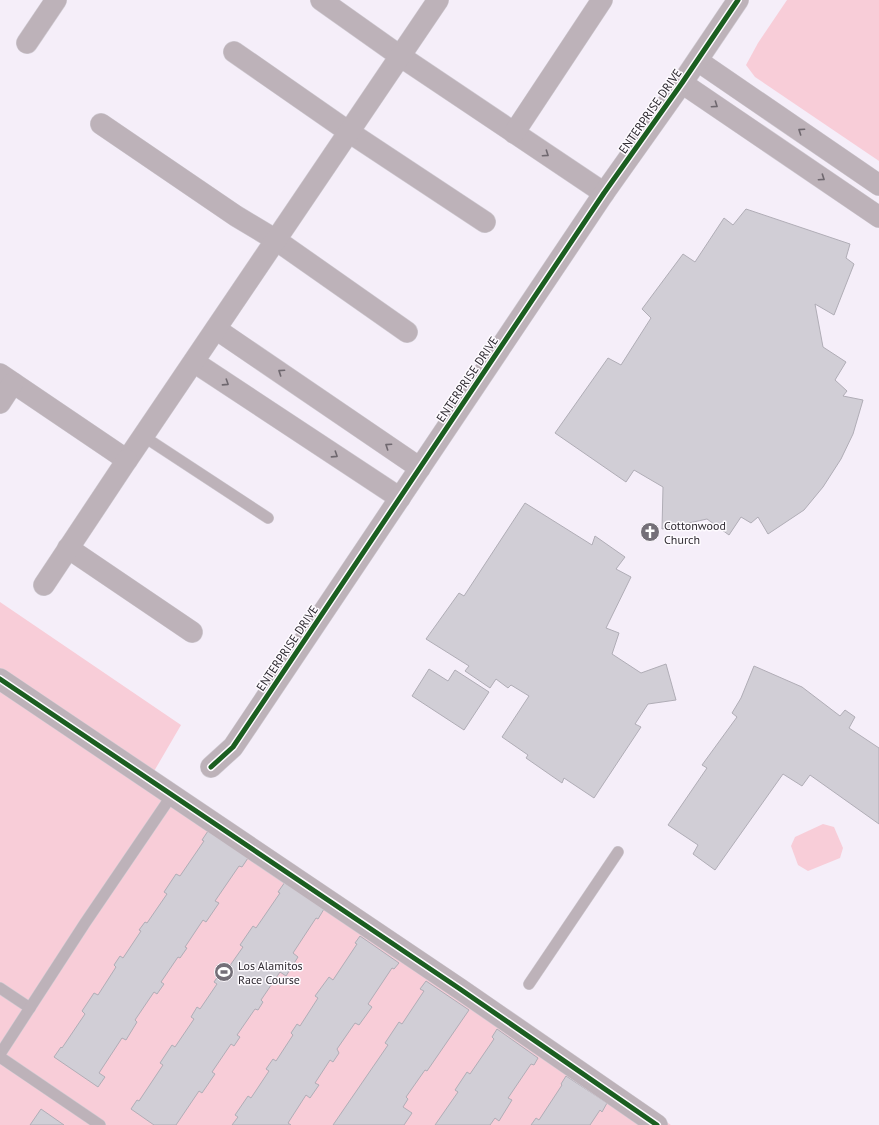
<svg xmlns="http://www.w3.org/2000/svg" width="879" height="1125" font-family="'PT Sans',sans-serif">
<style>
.green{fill:#f8cdd8}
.building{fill:#d1ced6;stroke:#b0adb6}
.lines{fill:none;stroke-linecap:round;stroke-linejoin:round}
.lane-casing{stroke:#d1ccd4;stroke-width:12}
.street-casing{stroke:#d1ccd4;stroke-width:22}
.lane{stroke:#bdb2b9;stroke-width:11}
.street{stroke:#bdb2b9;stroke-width:21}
.cycleway-casing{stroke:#fefbff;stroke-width:8}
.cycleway{stroke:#1b5e20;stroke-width:5}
.oneway{stroke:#6f686f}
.labels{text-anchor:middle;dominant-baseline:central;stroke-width:3;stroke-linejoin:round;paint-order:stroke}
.street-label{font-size:12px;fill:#2f2b32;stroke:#fefbff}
.poi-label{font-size:12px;fill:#2f2b32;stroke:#fefbff;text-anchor:start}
</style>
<rect width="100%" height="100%" fill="#f5eef9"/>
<g class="green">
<path d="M787,0H879V161L755,77L746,65L758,43Z"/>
<path d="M0,602L181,725L153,773L225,820L671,1125H0Z"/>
<path d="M823,824L834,827L843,848L840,858L808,871L798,865L791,846L795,837Z"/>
</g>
<g class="building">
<path d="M746,209L850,244L846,258L854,264L834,315L815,304L823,347L846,362L835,380L847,391L843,396L863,400L853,434L841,459L823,487L804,510L768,534L758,517L751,523L741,517L729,535L707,519L662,529L663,487L634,470L626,482L555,433L608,358L621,365L651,318L642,309L683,254L695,262L724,218L733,225Z"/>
<path d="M525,503L592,545L595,536L625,557L616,569L631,577L606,628L619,633L612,654L641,673L666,664L676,700L648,704L635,724L641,727L594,798L564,778L562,783L526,758L528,755L502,737L529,696L511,685L508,688L496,679L490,688L465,671L469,666L426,639L459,593L464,596Z"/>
<path d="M754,666L802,687L840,716L845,710L855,717L849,728L879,748V824L810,775L802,786L783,774L715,870L693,854L698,845L668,825L707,768L702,765L737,717L732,713L741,698Z"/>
<path d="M429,669L448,681L455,670L489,692L464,730L412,696Z"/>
<path d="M208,831L248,858L242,867L239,866L215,901L219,903L206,922L203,920L185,947L187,948L180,958L178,957L161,982L164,984L157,994L154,992L135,1020L137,1022L126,1040L122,1038L99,1073L105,1077L98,1087L54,1057L61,1047L62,1048L85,1014L82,1011L94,993L98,995L116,967L114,965L120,956L123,958L141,931L139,930L145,922L147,923L167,894L164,892L176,874L180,876L204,841L202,840Z"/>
<path d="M285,882L324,909L318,919L316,918L293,953L298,957L286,976L280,972L261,1000L263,1002L258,1010L255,1009L237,1035L240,1037L234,1046L231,1044L212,1072L215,1074L202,1093L199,1091L176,1125H154L131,1109L137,1100L139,1101L163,1065L160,1063L172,1045L175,1047L194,1019L191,1017L197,1007L200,1009L217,984L214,982L221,972L224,974L243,947L240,945L253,926L256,928L280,893L278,892Z"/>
<path d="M360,936L399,963L394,969L392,968L368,1004L372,1007L359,1025L355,1023L337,1049L339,1053L333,1062L330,1060L315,1083L319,1085L310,1098L306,1095L288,1123L291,1125H232L238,1117L235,1115L248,1096L251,1098L269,1071L266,1069L273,1059L276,1061L293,1035L291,1033L297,1024L300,1026L318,998L315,996L329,977L333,980L357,944L355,943Z"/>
<path d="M426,981L469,1010L427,1071L425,1070L406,1097L408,1099L403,1107L412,1113L404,1125H333L388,1045L385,1043L399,1022L402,1024L424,991L420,989Z"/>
<path d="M497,1029L538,1058L534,1065L531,1064L508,1098L512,1100L499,1121L495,1118L490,1125H435L458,1092L455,1090L467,1072L470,1074L494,1039L492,1037Z"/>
<path d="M566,1076L607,1103L602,1112L600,1110L590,1125H531L536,1118L539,1120L562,1085L561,1084Z"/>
<path d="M41,1109L64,1125H30Z"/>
</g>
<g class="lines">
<defs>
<g id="lane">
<path d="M143,436L268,518"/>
<path d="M529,984L618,852"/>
<path d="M0,988L30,1008"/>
<path d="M0,1054L85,923L172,795"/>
<path d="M0,1057L100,1125"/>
</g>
<g id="street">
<path d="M321,0L400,56L604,193"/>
<path d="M27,43L56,0"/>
<path d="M234,52L349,132L485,222"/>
<path d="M698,61L879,185"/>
<path d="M682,83L879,217"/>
<path d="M101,124L236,216L276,240L407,332"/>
<path d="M514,133L602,0"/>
<path d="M216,329L420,468"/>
<path d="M194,362L400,498"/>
<path d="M0,374L127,460L438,0"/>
<path d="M0,403L13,383"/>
<path d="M68,548L192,632"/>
<path d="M44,585L127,460"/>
<path d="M0,679L460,989L657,1125"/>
<path d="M211,767L233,747L604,193L682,83L738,0"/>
</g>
</defs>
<use href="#lane" class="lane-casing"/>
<use href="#street" class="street-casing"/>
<use href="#lane" class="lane"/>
<use href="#street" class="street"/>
<defs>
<g id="cycleway">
<path d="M0,679L460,989L657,1125"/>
<path d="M211,767L233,747L604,193L682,83L738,0"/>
</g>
</defs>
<use href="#cycleway" class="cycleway-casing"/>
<use href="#cycleway" class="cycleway"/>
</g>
<defs><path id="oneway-chevron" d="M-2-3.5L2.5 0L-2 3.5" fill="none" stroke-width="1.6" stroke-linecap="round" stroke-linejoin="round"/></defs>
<g class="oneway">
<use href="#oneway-chevron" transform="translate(715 105) rotate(34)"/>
<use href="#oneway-chevron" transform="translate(801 131) rotate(-146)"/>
<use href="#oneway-chevron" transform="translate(546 154) rotate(34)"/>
<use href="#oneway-chevron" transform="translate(822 178) rotate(34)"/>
<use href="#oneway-chevron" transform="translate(281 372) rotate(-146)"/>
<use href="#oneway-chevron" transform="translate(226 383) rotate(33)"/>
<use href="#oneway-chevron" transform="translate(388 446) rotate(-146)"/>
<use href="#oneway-chevron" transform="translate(335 455) rotate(33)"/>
</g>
<defs>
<symbol id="church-disc" viewBox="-11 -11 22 22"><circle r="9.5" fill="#746f78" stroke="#fefbff"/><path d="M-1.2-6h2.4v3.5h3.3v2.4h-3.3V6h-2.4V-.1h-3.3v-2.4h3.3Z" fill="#fff"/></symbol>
<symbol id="stadium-disc" viewBox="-11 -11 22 22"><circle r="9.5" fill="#746f78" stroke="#fefbff"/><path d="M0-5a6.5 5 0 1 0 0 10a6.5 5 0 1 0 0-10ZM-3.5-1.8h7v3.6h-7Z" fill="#fff"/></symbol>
</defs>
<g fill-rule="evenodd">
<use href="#church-disc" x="639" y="521" width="22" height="22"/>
<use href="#stadium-disc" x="213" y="961" width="22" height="22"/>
</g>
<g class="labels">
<g class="street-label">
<text transform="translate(650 111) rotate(-55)">ENTERPRISE DRIVE</text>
<text transform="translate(467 379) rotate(-56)">ENTERPRISE DRIVE</text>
<text transform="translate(287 648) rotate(-56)">ENTERPRISE DRIVE</text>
</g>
<g class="poi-label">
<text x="664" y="525">Cottonwood<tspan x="664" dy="14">Church</tspan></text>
<text x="238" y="965">Los Alamitos<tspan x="238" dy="14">Race Course</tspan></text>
</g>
</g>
</svg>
